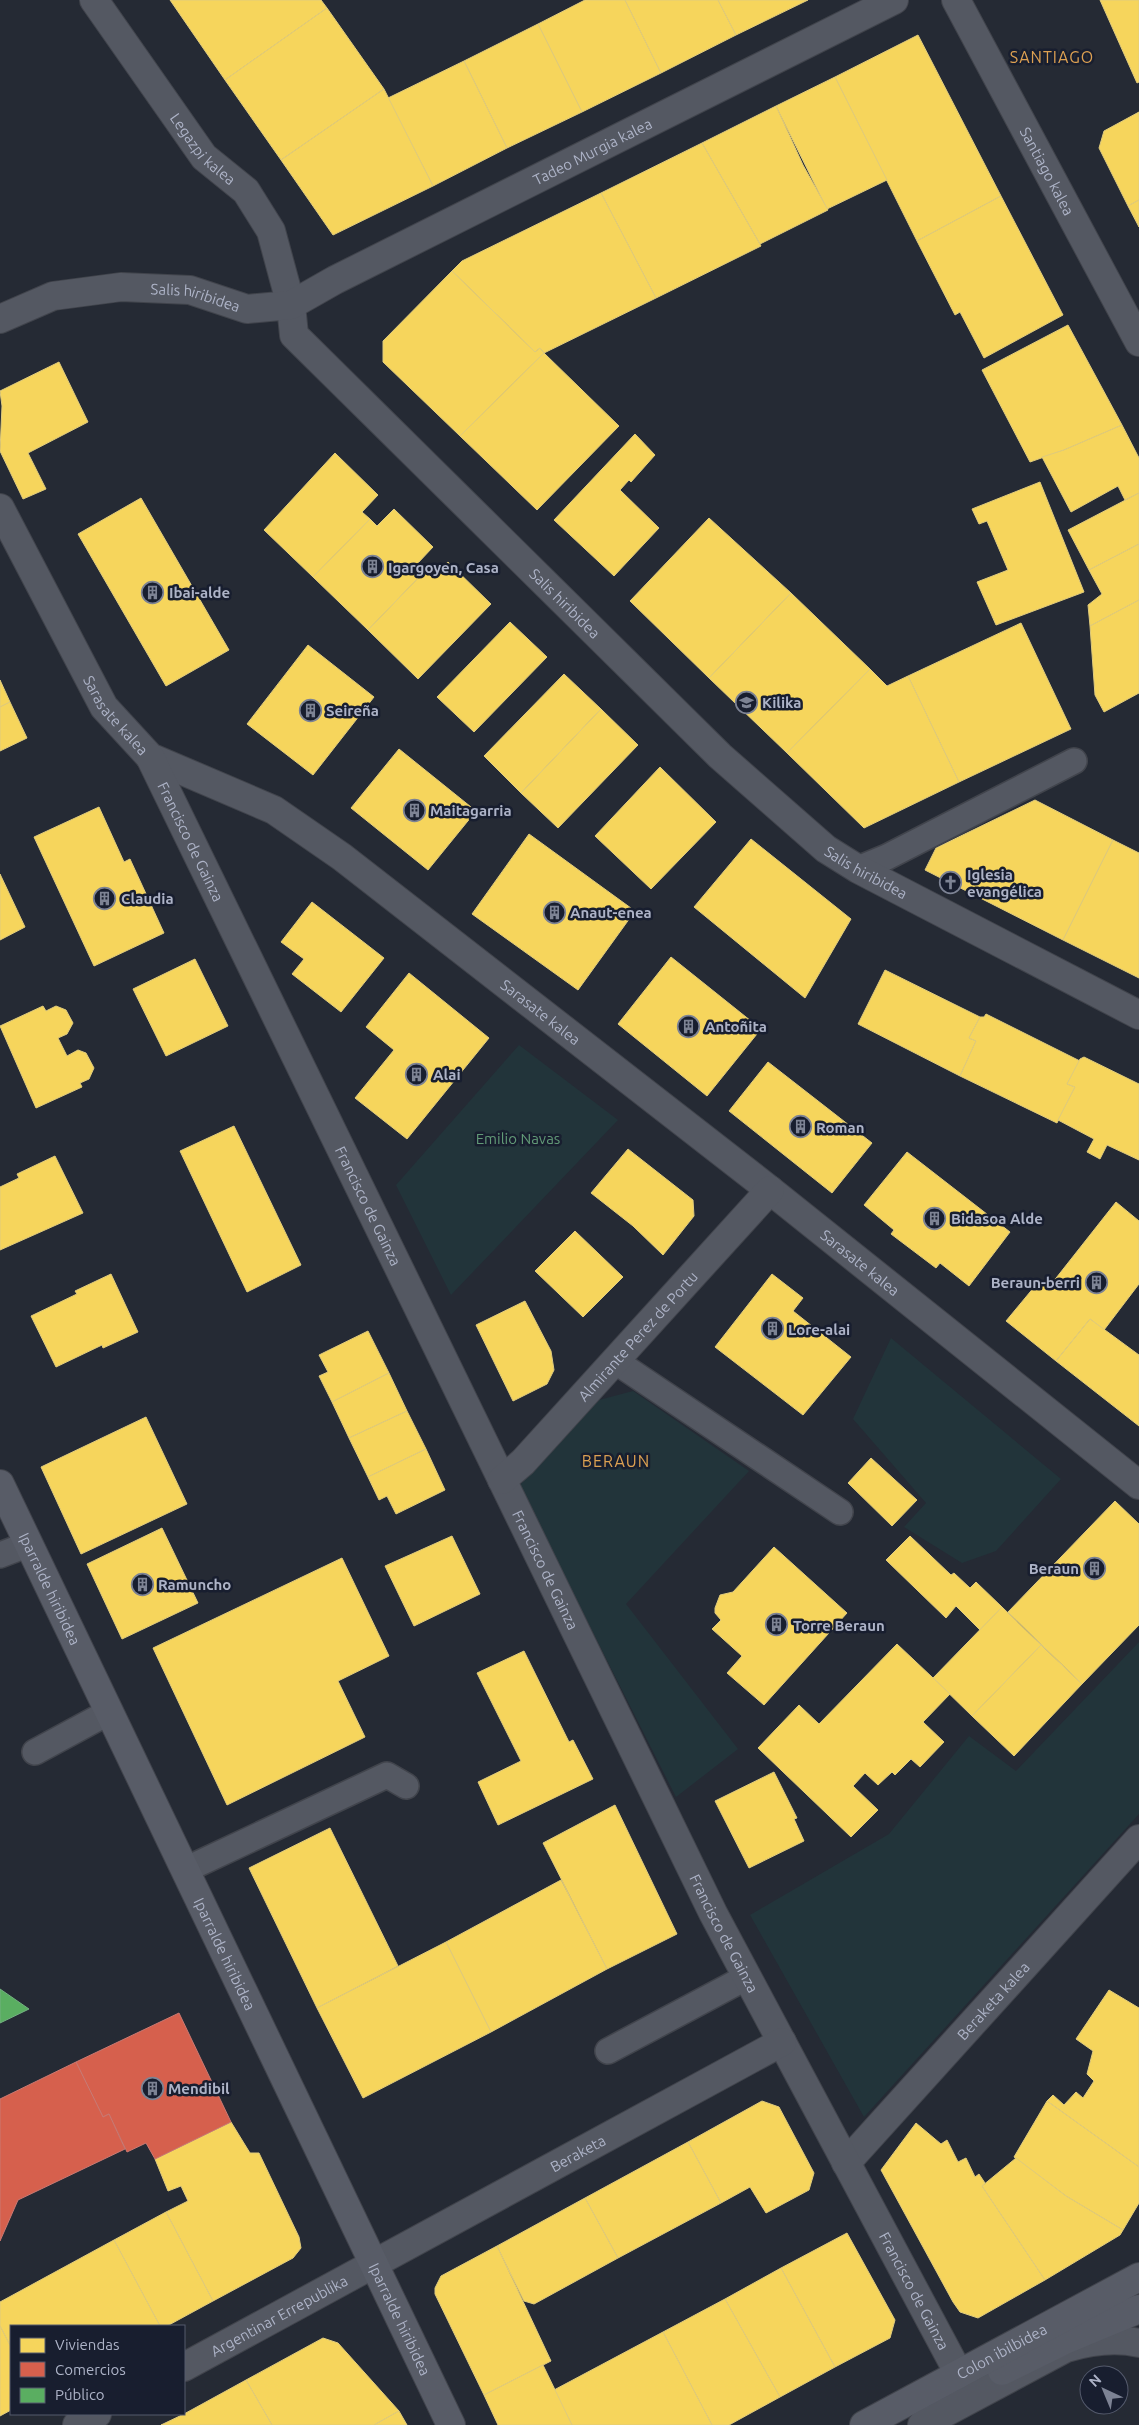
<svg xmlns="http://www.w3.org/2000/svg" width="1139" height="2425" font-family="Ubuntu,sans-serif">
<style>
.green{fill:#22343a}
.homes{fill:#f6d55c;stroke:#e0cb7c}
.shops{fill:#d6604d;stroke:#ca7972}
.public{fill:#5aae61;stroke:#73b080}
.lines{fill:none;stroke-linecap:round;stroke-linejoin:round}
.service-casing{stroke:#41444c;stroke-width:28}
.pedestrian-casing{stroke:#41444c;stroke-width:30}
.minor-casing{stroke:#41444c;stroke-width:30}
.secondary-casing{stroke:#41444c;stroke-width:30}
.service{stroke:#545862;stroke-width:25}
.pedestrian{stroke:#545862;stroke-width:28}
.minor{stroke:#545862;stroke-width:28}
.secondary{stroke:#585c67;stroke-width:28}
.labels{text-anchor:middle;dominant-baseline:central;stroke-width:5;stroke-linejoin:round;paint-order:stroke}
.street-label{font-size:15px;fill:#adb3c7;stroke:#181e2f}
.poi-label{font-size:15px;font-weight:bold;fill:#adb3c7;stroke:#181e2f;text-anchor:start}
.park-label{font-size:15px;fill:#629a77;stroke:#181e2f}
.neighbourhood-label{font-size:16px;letter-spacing:1px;fill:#dda152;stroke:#181e2f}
</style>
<rect width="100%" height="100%" fill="#252a34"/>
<g class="green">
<path d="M519,1045L618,1120L451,1295L396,1185Z"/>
<path d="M891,1338L1061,1479L996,1551L962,1563L904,1527L926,1503L853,1419Z"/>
<path d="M633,1391L749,1471L626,1604L738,1749L676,1797L519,1486L599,1400Z"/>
<path d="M1139,1642V1814L864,2117L750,1915L889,1834L969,1736L1016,1771Z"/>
</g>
<g class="homes">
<path d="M170,0H321L327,8L225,80Z"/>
<path d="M585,0H625L661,73L582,112L538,24Z"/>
<path d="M625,0H718L736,35L661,73Z"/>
<path d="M718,0H808L736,35Z"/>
<path d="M1100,0H1139V82L1137,83Z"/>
<path d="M327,8L384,89L281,160L225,80Z"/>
<path d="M538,24L582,112L507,148L464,61Z"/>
<path d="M918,35L1001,196L917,241L835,77Z"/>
<path d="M464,61L507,148L433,186L388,98Z"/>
<path d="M835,77L887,180L827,209L776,106Z"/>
<path d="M384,89L433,186L333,235L281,160Z"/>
<path d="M776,106L803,165L828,210L760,244L702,143Z"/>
<path d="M1139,112V200L1128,206L1099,148L1104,131Z"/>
<path d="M702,143L761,246L656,298L601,193Z"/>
<path d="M601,193L656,298L544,353L540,348L535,352L452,271L462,261Z"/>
<path d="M1001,196L1063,315L984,358L960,312L955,315L917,241Z"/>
<path d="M1139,200V227L1128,206Z"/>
<path d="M452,271L535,352L540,348L544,353L460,436L383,362V341Z"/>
<path d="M1068,325L1122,425L1064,450L1030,462L982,370Z"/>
<path d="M544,353L619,426L537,510L460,436Z"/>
<path d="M59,362L88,422L28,453L46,489L23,499L0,451L2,406L0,391Z"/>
<path d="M1122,425L1139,458V493L1125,500L1118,486L1071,512L1042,457L1064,450Z"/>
<path d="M635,434L655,455L631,482L629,480L620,490L659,528L614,576L554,520Z"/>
<path d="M335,453L378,495L362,512L370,519L313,577L264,530Z"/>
<path d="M1040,482L1084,592L996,625L977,582L1008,570L987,521L979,524L972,509Z"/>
<path d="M1139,493V544L1089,570L1068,530Z"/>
<path d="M141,498L229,650L166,686L78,534Z"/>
<path d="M394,509L433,547L417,564L425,571L368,630L313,577L370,519L377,526Z"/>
<path d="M709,518L791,593L709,678L630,601Z"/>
<path d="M1139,544V600L1090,626L1088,605L1102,594L1089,570Z"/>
<path d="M448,562L491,604L418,679L368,630L425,571L431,577Z"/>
<path d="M791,593L870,669L787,753L709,678Z"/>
<path d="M1139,600V693L1104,712L1095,695L1090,626Z"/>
<path d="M510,622L547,657L474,732L437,697Z"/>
<path d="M1021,623L1071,729L959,782L908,676Z"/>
<path d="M308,645L374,697L313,775L247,724Z"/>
<path d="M870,669L887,686L908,676L959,782L864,828L787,753Z"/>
<path d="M564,674L601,709L521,793L484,756Z"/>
<path d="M0,680L10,702L0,707Z"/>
<path d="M10,702L27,738L0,751V707Z"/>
<path d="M601,709L638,745L558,828L521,793Z"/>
<path d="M399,749L476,811L428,870L351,808Z"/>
<path d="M660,767L716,822L651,889L595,836Z"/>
<path d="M1035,800L1113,840L1063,940L925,870L936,848Z"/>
<path d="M99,807L124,862L130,859L164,933L94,966L34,837Z"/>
<path d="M529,834L635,911L578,990L472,914Z"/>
<path d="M751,839L851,919L805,998L694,907Z"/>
<path d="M1113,840L1139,853V978L1063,940Z"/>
<path d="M0,874L25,927L0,940Z"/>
<path d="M312,902L384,958L341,1012L292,974L304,959L281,942Z"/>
<path d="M671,957L761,1029L707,1096L618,1024Z"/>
<path d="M195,959L228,1026L166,1056L133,989Z"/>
<path d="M885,970L980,1017L969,1038L976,1041L960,1076L858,1024Z"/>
<path d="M409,973L489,1038L407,1139L355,1098L394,1050L366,1027Z"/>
<path d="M43,1006L46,1011L56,1006L66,1010L73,1023L67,1034L58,1038L67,1056L78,1050L86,1053L94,1068L89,1079L80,1083L82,1087L36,1108L0,1026Z"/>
<path d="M986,1014L1080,1061L1067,1084L1075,1087L1057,1123L960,1076L976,1041L969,1038L980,1017H984Z"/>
<path d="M1084,1057L1139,1084V1160L1107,1145L1100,1159L1087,1152L1094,1139L1058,1120L1075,1087L1067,1084L1080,1059Z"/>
<path d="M768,1062L872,1143L832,1193L729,1111Z"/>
<path d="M234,1126L301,1265L247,1292L180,1151Z"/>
<path d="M628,1149L693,1200L694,1216L663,1255L633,1226L591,1193Z"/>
<path d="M907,1152L1010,1232L969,1286L940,1263L936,1268L891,1234L894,1230L864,1205Z"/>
<path d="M55,1156L83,1213L0,1250V1187L19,1178L17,1174Z"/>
<path d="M1116,1202L1139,1221V1284L1104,1330L1090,1319L1056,1361L1006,1321L1040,1280L1049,1287Z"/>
<path d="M575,1231L623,1277L583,1317L535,1271Z"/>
<path d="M111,1274L138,1332L103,1348L102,1345L56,1367L31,1316L77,1294L75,1291Z"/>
<path d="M772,1274L803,1298L793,1311L851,1357L803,1415L715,1347Z"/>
<path d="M525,1301L551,1351L554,1370L547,1384L513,1401L476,1325Z"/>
<path d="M1090,1319L1139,1355V1426L1056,1361Z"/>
<path d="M368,1331L389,1373L332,1402L319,1376L328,1372L319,1355Z"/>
<path d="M389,1373L407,1411L349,1438L332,1402Z"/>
<path d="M407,1411L426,1449L368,1477L349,1438Z"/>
<path d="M146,1417L187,1504L81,1554L41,1467Z"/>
<path d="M426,1449L445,1490L396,1514L387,1496L379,1500L368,1477Z"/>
<path d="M871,1458L917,1500L892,1526L848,1483Z"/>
<path d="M1115,1501L1139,1524V1625L1082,1684L1008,1612Z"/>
<path d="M162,1528L198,1603L122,1639L87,1564Z"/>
<path d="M452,1536L480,1594L414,1626L385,1566Z"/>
<path d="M910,1536L951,1575L954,1573L970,1588L976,1582L1002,1607L980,1630L956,1606L946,1618L886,1560Z"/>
<path d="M774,1547L847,1613L764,1705L727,1673L742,1656L712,1629L721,1620L715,1613V1608L720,1595L733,1592Z"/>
<path d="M342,1558L389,1656L338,1681L365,1737L227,1805L153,1648Z"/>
<path d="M1002,1607L1041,1645L972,1716L933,1678Z"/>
<path d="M897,1644L950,1694L923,1722L944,1742L920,1767L911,1759L895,1775L892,1772L878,1785L865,1773L853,1786L878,1810L851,1837L758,1748L799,1705L819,1724Z"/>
<path d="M1041,1645L1082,1684L1014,1756L972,1716Z"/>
<path d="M524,1651L569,1742L573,1740L593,1779L498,1825L478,1782L521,1761L477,1673Z"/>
<path d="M774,1772L797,1818L794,1819L804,1841L749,1868L715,1801Z"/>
<path d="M615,1805L677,1934L607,1969L543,1843Z"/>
<path d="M330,1828L398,1966L317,2008L249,1868Z"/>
<path d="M561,1880L607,1969L491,2032L446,1942Z"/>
<path d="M446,1942L491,2032L363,2098L317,2008Z"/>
<path d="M1109,1990L1139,2008V2167L1047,2101L1053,2095L1064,2105L1076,2092L1083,2098L1094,2081L1087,2074L1093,2051L1076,2039Z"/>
<path d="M762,2101L779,2107L814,2173L809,2190L766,2213L750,2187L721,2203L688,2142Z"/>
<path d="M1047,2101L1139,2167V2203L1123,2230L1066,2196L1014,2157Z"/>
<path d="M231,2122L250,2153H259L299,2237L301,2248L293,2258L213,2301L166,2212L188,2201L181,2186L168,2191L155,2159Z"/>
<path d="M916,2123L941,2144L947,2140L958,2162L966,2158L975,2177L979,2174L985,2183L982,2186L1045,2280L978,2318L960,2312L953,2302L881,2170Z"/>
<path d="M688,2142L721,2203L618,2258L585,2198Z"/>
<path d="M1016,2158L1066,2196L1123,2230L1120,2235L1045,2280L982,2186Z"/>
<path d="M585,2198L618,2258L534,2304L524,2301L497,2246Z"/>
<path d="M166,2212L213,2301L167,2326H160L114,2240Z"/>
<path d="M847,2233L895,2320L890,2338L835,2367L781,2268Z"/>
<path d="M114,2240L160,2326H11V2347L0,2326V2302Z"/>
<path d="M497,2246L551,2361L484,2395L435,2294V2288L441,2276Z"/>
<path d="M781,2268L835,2367L780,2397L725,2299Z"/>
<path d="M725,2299L780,2397L729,2425H712L663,2332Z"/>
<path d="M0,2326L11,2347V2410L0,2416Z"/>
<path d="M663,2332L712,2425H572L554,2390Z"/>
<path d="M323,2338L338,2343L399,2411L374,2425H272L246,2380Z"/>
<path d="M543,2365L572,2425H498L484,2395Z"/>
<path d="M246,2380L272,2425H161L184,2414Z"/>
<path d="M399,2411L407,2425H374Z"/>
</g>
<g class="shops">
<path d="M179,2013L231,2122L155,2159L146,2143L127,2152L109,2114L103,2117L76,2062Z"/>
<path d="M76,2062L103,2117L109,2114L125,2149L18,2200L0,2241V2099Z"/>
</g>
<path class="public" d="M0,1989L29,2009L0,2023Z"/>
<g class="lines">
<defs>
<g id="service">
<path d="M858,869L887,857L1074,761"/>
<path d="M615,1361L840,1512"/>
<path d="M0,1555L29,1544"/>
<path d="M35,1752L109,1712"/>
<path d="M185,1870L387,1775L406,1786"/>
<path d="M608,2051L747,1977"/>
</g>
<g id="pedestrian">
<path id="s1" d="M846,2163L1139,1839"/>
</g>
<g id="minor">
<path id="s2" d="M94,0L204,157L246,191L271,231L291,305L294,335L720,756L826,849L858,869L1139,1015"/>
<path id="s3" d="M956,0L1139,342"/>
<path id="s4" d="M0,319L53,296L121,287L190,290L247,309L291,305L335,280L894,0"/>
<path id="s5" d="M0,508L104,707L150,757L274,810L342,857L770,1190L1139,1485"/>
<path id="s6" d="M150,757L713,1913L959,2374"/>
<path id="s7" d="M502,1480L523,1462L770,1190"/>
<path id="s8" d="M184,2367L782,2042"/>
<path d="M77,2425L97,2414"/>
<path d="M922,2425L1066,2348C1090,2341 1114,2337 1139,2343"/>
</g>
<g id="secondary">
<path id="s9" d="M0,1484L451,2425"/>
<path d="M1002,2371L1067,2339L1139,2309"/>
<path id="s10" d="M864,2425L1139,2277"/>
</g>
</defs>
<use href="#service" class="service-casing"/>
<use href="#pedestrian" class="pedestrian-casing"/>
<use href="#minor" class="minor-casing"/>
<use href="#secondary" class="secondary-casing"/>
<use href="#service" class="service"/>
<use href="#pedestrian" class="pedestrian"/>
<use href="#minor" class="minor"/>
<use href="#secondary" class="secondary"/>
</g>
<defs>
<symbol id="building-ring" viewBox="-11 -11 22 22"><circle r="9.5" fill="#181e2f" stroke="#7d8394" stroke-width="1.5"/><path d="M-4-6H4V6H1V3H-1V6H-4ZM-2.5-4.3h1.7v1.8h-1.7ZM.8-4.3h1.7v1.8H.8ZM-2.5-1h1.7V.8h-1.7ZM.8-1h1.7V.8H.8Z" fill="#7d8394"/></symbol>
<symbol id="school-ring" viewBox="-11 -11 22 22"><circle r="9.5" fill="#181e2f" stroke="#7d8394" stroke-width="1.5"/><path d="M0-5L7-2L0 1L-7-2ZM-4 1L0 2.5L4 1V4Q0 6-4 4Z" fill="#7d8394"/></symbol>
<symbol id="church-ring" viewBox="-11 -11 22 22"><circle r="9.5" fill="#181e2f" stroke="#7d8394" stroke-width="1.5"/><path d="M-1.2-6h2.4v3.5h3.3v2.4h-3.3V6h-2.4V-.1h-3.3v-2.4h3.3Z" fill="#7d8394"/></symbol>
</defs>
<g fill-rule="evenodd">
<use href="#building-ring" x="360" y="554" width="25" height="25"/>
<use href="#building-ring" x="140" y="580" width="25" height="25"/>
<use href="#school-ring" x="734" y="690" width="25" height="25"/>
<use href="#building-ring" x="298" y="698" width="25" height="25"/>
<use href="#building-ring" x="402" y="798" width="25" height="25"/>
<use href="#church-ring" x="938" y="870" width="25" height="25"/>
<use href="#building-ring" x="92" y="886" width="25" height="25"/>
<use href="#building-ring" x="542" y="900" width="25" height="25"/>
<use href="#building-ring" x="676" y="1014" width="25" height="25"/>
<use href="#building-ring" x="404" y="1062" width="25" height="25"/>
<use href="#building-ring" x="788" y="1114" width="25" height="25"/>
<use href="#building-ring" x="922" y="1206" width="25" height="25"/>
<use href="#building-ring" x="1084" y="1270" width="25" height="25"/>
<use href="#building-ring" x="760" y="1316" width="25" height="25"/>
<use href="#building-ring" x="1082" y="1556" width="25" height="25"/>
<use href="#building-ring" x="130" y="1572" width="25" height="25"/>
<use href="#building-ring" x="764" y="1612" width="25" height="25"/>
<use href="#building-ring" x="140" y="2076" width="25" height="25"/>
</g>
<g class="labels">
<g class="street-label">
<text stroke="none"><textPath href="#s2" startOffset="185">Legazpi kalea</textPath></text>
<text stroke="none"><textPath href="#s4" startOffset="638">Tadeo Murgia kalea</textPath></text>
<text stroke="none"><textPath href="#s3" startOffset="194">Santiago kalea</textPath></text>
<text stroke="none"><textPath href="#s4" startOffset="202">Salis hiribidea</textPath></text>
<text stroke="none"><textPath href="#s2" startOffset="781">Salis hiribidea</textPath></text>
<text stroke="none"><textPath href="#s5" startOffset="238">Sarasate kalea</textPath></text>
<text stroke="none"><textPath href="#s6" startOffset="94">Francisco de Gainza</textPath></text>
<text stroke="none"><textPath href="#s2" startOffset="1186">Salis hiribidea</textPath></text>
<text stroke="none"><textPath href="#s5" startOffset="762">Sarasate kalea</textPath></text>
<text stroke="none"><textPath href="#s6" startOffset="499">Francisco de Gainza</textPath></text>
<text stroke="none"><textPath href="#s5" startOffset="1168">Sarasate kalea</textPath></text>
<text stroke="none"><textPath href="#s7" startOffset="198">Almirante Perez de Portu</textPath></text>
<text stroke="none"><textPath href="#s6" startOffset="904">Francisco de Gainza</textPath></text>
<text stroke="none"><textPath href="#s9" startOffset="116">Iparralde hiribidea</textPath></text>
<text stroke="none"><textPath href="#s6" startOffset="1309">Francisco de Gainza</textPath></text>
<text stroke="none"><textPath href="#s9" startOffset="521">Iparralde hiribidea</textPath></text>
<text stroke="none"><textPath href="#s1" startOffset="219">Beraketa kalea</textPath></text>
<text stroke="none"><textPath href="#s8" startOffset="448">Beraketa</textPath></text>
<text stroke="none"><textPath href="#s6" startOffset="1714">Francisco de Gainza</textPath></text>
<text stroke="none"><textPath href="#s8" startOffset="108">Argentinar Errepublika</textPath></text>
<text stroke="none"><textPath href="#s9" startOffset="926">Iparralde hiribidea</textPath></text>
<text stroke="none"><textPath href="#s10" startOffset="156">Colon ibilbidea</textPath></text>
</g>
<g class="poi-label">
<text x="388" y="567">Igargoyen, Casa</text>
<text x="169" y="592">Ibai-alde</text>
<text x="762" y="702">Kilika</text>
<text x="326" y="710">Seireña</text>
<text x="430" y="810">Maitagarria</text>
<text x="967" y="874">Iglesia<tspan x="967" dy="17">evangélica</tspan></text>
<text x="121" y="898">Claudia</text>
<text x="570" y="912">Anaut-enea</text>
<text x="705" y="1026">Antoñita</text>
<text x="433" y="1074">Alai</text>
<text x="816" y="1127">Roman</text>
<text x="951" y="1218">Bidasoa Alde</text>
<text x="1080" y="1282" text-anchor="end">Beraun-berri</text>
<text x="788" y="1329">Lore-alai</text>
<text x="1079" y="1568" text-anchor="end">Beraun</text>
<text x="158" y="1584">Ramuncho</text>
<text x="793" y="1625">Torre Beraun</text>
<text x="168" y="2088">Mendibil</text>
</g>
<g class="park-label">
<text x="518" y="1138">Emilio Navas</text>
</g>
<g class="neighbourhood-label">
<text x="1052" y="57">SANTIAGO</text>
<text x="616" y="1461">BERAUN</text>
</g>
</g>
<rect x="10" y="2325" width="175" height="90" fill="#181e2f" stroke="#545a6c"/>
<rect x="20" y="2338" width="25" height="15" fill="#f6d55c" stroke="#545a6c"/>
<text x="55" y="2350" font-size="15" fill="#adb3c7">Viviendas</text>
<rect x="20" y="2362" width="25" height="15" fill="#d6604d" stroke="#545a6c"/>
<text x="55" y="2375" font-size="15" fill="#adb3c7">Comercios</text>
<rect x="20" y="2388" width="25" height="15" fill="#5aae61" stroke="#545a6c"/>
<text x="55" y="2400" font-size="15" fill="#adb3c7">Público</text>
<g transform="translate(1104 2390) rotate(316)"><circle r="24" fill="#181e2f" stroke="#545a6c"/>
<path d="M0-4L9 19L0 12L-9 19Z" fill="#7d8394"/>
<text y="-8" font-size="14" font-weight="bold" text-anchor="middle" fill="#adb3c7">N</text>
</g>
</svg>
